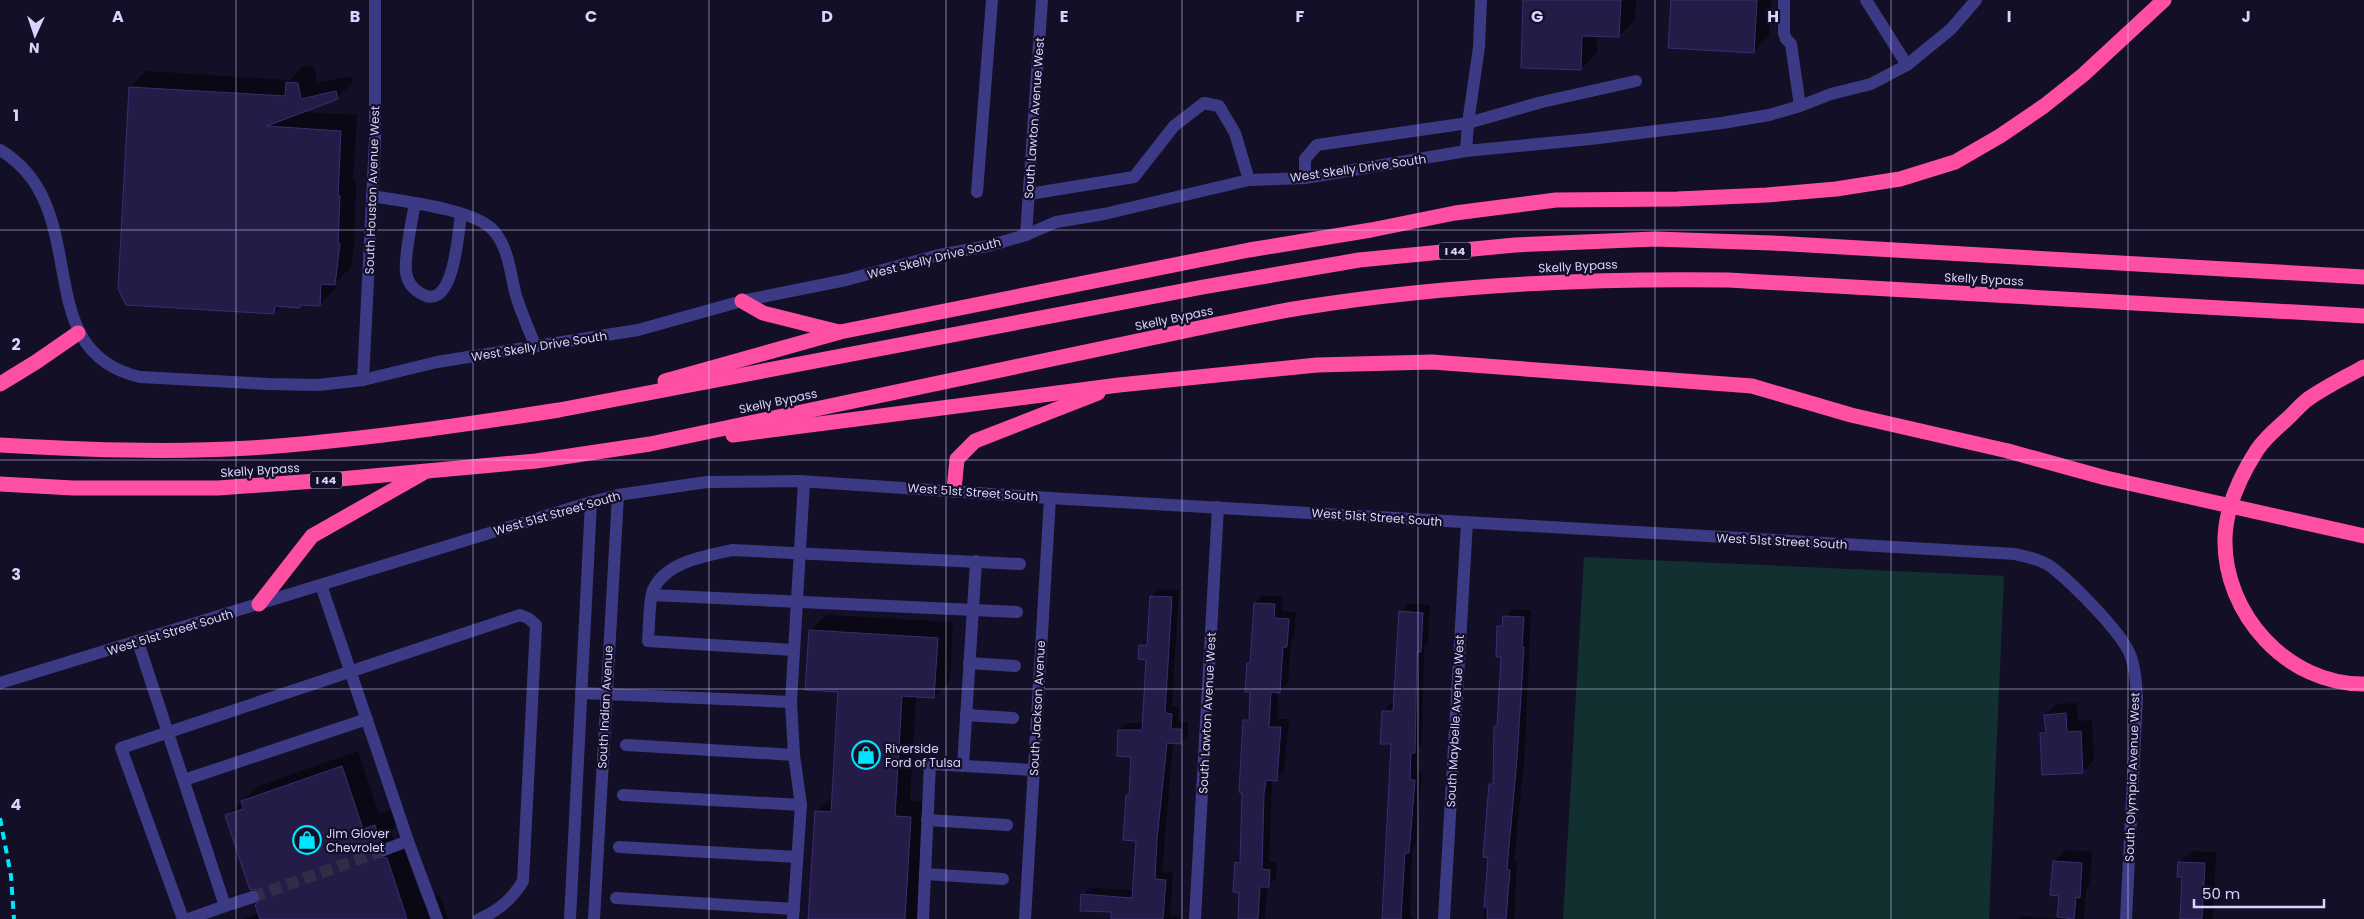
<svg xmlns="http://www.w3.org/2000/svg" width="2364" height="919" font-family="Poppins,sans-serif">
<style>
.green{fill:#12302f}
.shadow{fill:#0007}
.building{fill:#241b47;stroke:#3b2d73}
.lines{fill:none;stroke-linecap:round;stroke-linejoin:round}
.minor-tunnel{stroke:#312d47;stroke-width:12;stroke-dasharray:12 6;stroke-linecap:butt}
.minor{stroke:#3d3a85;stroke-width:12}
.highway{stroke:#ff4fa3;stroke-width:15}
.rail{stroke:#00e5ff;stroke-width:4;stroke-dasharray:8 6;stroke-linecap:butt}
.highway-bridge{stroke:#ff4fa3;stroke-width:15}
.grid{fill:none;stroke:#d9d4ff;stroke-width:1;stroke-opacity:0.55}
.labels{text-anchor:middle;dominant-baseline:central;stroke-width:4.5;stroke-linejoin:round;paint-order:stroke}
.shield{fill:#130f26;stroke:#9e99be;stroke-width:1}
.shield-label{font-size:11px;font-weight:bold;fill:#d9d4ff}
.street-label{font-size:12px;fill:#d9d4ff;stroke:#130f26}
.poi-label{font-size:12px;fill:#d9d4ff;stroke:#130f26;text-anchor:start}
.grid-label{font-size:16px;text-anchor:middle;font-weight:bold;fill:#d9d4ff;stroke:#130f26;stroke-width:4.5;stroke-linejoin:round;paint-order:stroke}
</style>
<rect width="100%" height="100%" fill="#130f26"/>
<path class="green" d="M1584,557L2004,576L1989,919H1563Z"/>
<g class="shadow">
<path d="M1525,0H1636L1635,20L1619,36L1597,35V53L1581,69Z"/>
<path d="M1672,0H1771L1769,36L1753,52Z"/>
<path d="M303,66L314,67L317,83L351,76L353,82L337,98L301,112L357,115L353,181H356L354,247L351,267L336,282L335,289L319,305H281L274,313L130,87L146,71L290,80Z"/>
<path d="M1158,589L1179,590L1172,706L1179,707L1178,722H1188V735L1180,743L1173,742L1162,872L1173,873L1170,915L1180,916V919H1112L1113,911L1082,895L1090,888L1134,890L1138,840L1127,795L1130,792L1133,756L1119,730L1127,723H1144L1147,658L1140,646L1149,638L1151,597Z"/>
<path d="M1263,595L1283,597L1282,611L1296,612L1294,638L1291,642L1288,683L1278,691L1277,719H1289L1284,771L1276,779H1272V786L1269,862H1277L1276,878L1267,886L1265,919H1237L1239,916L1241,892L1236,863L1241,858L1245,721L1250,715L1251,691L1248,664L1252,660L1255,603Z"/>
<path d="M1408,604L1430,605L1428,643L1424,647L1422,744L1418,747L1417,772H1422L1416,844L1412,848L1410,915L1412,916V919H1382L1392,743L1384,711L1391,703L1394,704L1400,612Z"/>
<path d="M1512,609L1531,610L1525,750L1514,862H1517L1514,919H1484L1489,857L1491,784L1494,781L1495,727L1499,723L1502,656L1499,627Z"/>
<path d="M826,615L953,622L950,681L934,697L916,696L910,801L926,802L919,919H810L816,812L833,796L839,690L810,631Z"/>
<path d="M2077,703L2078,721L2092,720L2094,760L2083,771L2042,734L2047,729L2045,715L2057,704Z"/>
<path d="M358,751L379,814L391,810L397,825L393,829L392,836L395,841L402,842L422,901L440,895L448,919H244L259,913L262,898L226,816L258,786Z"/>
<path d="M2065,850L2092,852L2090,885L2086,890L2084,919H2019L2021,916L2059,919L2060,895L2054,862Z"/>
<path d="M2192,851L2216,852L2213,919H2181L2183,876L2179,863Z"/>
</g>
<g class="building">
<path d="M1523,0H1621L1619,37L1582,36L1581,70L1521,68Z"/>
<path d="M1671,0H1757L1754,53L1668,48Z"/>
<path d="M286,82L298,83L301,99L336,91L338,99L267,126L341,131L338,196H340L338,243H340L335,285L321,284L320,306L300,305V308L275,306L274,314L126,305L118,289L129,87L285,96Z"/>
<path d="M1150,596L1172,597L1165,713L1172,714L1171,729H1181V744L1167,743L1157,839L1155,879L1166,880L1163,919H1111V912L1080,911L1081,894L1132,898L1136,841L1123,840L1126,795H1129L1131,757L1117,756L1118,730H1142L1146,660L1138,659L1139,645H1147Z"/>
<path d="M1254,603L1275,604L1274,618L1289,619L1287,647H1283L1280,693L1271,692L1269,727H1281L1277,781L1266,780L1264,794L1262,869L1270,870L1269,887H1260L1258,919H1238L1239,893L1233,892L1235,862L1240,863L1242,793L1239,792L1243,720H1249L1250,692H1245L1247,663H1250Z"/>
<path d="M1399,611L1423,613L1421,652H1417L1415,753H1411L1410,780H1415L1409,853H1405L1401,919H1382L1391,744H1380L1382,711H1393Z"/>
<path d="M1503,616L1524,617L1522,647H1524L1517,759L1507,869L1510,870L1506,919H1487V907H1484L1488,858L1483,857L1489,784H1493L1494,726L1497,727L1501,657H1496L1497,626H1502Z"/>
<path d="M809,630L938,638L934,698L902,696L895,816L911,817L905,919H808L815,811L831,812L838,692L805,690Z"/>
<path d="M2066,713L2067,732L2081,731L2083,773L2042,775L2040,733H2046L2044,715Z"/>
<path d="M342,766L363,829L375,825L381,842L377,845L376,852L379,857L387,858L407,919H260L255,905L261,899V894L255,889L250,890L225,815L243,809L241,801Z"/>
<path d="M2053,861L2082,863L2080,898L2076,897L2074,919L2057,917L2059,896L2050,895Z"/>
<path d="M2178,862L2205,863L2202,919H2180L2182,877H2177Z"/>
</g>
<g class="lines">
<path class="minor-tunnel" d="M253,897L384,850"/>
<g class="minor">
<path d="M1784,0V33L1786,39L1791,44L1800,106"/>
<path d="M1866,0L1907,65"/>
<path d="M0,150C97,208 25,351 140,377L269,384L318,385L363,380L437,362L638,330L742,301L846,280L939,255L988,246L1026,235L1056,222L1104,214L1249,180L1305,178L1466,151L1590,139L1722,123L1769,115L1800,106L1831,94L1871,84L1907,65L1951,29L1976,0"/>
<path d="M1466,151L1468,123L1479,47L1481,0"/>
<path d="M1305,178V159L1317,145L1468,123L1542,102L1636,81"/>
<path d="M977,192L992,0"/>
<path d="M1029,194L1134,177L1174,126L1204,103L1219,106L1235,133L1249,180"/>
<path d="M372,196C401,201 474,209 493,230C510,249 510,276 517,299C522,314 529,330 535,345"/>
<path d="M415,203C412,220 404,257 406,272C407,281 412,288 420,293C454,315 458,233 461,215"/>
<path d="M1026,235L1042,0"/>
<path d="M363,380L375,140V0"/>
<path d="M321,585L408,841L437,919"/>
<path d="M652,595L1017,612"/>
<path d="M138,642L225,906L189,919"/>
<path d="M793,650L648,641C649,631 649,595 654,588C668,561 706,556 732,550L1020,564"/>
<path d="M969,663L1015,666"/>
<path d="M0,683L591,502L618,495L707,482L799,481L1050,498L2015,554C2028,557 2043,560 2054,569C2074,585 2118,629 2129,652C2135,665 2136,682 2137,697L2126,919"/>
<path d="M581,693L791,702"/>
<path d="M966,715L1013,718"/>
<path d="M626,745L794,755"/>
<path d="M963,766L976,561"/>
<path d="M184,780L367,719"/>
<path d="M623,795L801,805"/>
<path d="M927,820L1007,825"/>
<path d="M619,847L797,857"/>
<path d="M384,850L408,841"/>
<path d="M925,874L1003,879"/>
<path d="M616,898L794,909"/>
<path d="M225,906L253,897"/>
<path d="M183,919L121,748L520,615L528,618L536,625L523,881C513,898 497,912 479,919"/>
<path d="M570,919L591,502"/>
<path d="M594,919L618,495"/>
<path d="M793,919L801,805L794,755L791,702L804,482"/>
<path d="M923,919L930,764L1034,770"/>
<path d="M1025,919L1050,498"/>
<path d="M1195,919L1218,507"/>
<path d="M1444,919L1467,522"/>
</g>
<g class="highway">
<path d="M742,301L763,313L839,332"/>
<path d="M2364,367C2345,377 2325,387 2308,399C2300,405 2294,413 2286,420C2276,429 2265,438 2257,450C2241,475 2226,507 2225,538C2223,614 2288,685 2364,684"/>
<path d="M665,381L840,332L1249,250L1371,230L1455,213L1556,200L1677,199L1767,195L1836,189L1900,179L1955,162L2000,136L2044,106L2083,75L2164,0"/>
<path d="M0,384L36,362L78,333"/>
<path d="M733,435L1119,385L1317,365L1432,362L1752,386L1851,415L2008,451"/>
<path d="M0,445C83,450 167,453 250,448C354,441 456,426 559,410L1203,287L1359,260L1515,245L1655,239L1772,243L2364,277"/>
<path d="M0,484L73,488H218L329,480L536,461L650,444L1213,325C1244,319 1274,312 1306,307C1445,285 1587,278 1728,280L2364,316"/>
<path d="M954,490L957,459L975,441L1098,393"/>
<path d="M259,604L312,536L423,473"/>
</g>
<path class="rail" d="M0,818L11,876L14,919"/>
<path class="highway-bridge" d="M2008,451L2106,478L2364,536"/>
</g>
<path class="grid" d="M236,0V919M473,0V919M709,0V919M946,0V919M1182,0V919M1418,0V919M1655,0V919M1891,0V919M2128,0V919M0,230H2364M0,460H2364M0,689H2364"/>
<defs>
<symbol id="shop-ring" viewBox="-11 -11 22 22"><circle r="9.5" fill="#130f26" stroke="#00e5ff" stroke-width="1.5"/><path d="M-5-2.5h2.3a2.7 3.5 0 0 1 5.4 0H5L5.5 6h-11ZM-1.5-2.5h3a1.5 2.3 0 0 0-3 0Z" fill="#00e5ff"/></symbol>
</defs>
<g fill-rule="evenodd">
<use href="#shop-ring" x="850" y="739" width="32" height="32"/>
<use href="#shop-ring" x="291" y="824" width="32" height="32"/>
</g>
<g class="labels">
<g class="shield">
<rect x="1439" y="242.5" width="32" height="17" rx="4"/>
<rect x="310" y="471.5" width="32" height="17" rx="4"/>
</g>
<g class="shield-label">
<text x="1455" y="251">I 44</text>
<text x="326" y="480">I 44</text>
</g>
<g class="street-label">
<text transform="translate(1034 118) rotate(-86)">South Lawton Avenue West</text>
<text transform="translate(1358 168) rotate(-8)">West Skelly Drive South</text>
<text transform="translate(372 190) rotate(-88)">South Houston Avenue West</text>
<text transform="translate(934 258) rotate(-14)">West Skelly Drive South</text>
<text transform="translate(1578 266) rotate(-3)">Skelly Bypass</text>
<text transform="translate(1984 279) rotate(3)">Skelly Bypass</text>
<text transform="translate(1174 318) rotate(-12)">Skelly Bypass</text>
<text transform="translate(539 346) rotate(-9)">West Skelly Drive South</text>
<text transform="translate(778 401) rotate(-12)">Skelly Bypass</text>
<text transform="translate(260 470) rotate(-4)">Skelly Bypass</text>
<text transform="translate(973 492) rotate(4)">West 51st Street South</text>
<text transform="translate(557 513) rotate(-16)">West 51st Street South</text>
<text transform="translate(1377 517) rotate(4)">West 51st Street South</text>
<text transform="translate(1782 541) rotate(3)">West 51st Street South</text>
<text transform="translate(170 632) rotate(-17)">West 51st Street South</text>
<text transform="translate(605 707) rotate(-87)">South Indian Avenue</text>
<text transform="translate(1037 708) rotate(-87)">South Jackson Avenue</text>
<text transform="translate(1207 713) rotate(-87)">South Lawton Avenue West</text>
<text transform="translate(1455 721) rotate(-87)">South Maybelle Avenue West</text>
<text transform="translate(2132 777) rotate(-88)">South Olympia Avenue West</text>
</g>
<g class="poi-label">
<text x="885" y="748">Riverside<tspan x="885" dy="14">Ford of Tulsa</tspan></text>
<text x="326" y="833">Jim Glover<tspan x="326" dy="14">Chevrolet</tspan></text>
</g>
</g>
<g class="grid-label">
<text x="118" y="22">A</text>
<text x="355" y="22">B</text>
<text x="591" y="22">C</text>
<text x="827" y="22">D</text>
<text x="1064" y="22">E</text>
<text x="1300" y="22">F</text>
<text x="1537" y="22">G</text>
<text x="1773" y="22">H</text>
<text x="2009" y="22">I</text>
<text x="2246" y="22">J</text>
<text x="16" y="121">1</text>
<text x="16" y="350">2</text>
<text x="16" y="580">3</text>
<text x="16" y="810">4</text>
</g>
<g transform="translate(35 35) rotate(183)" stroke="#130f26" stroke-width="4" paint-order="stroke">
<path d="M0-4L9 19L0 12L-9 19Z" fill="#d9d4ff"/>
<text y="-8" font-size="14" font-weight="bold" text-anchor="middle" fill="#d9d4ff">N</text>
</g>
<path d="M2194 899v8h130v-8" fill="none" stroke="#d9d4ff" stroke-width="2.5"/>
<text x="2202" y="899" font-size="15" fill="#d9d4ff" stroke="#130f26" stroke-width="4" paint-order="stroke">50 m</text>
</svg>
